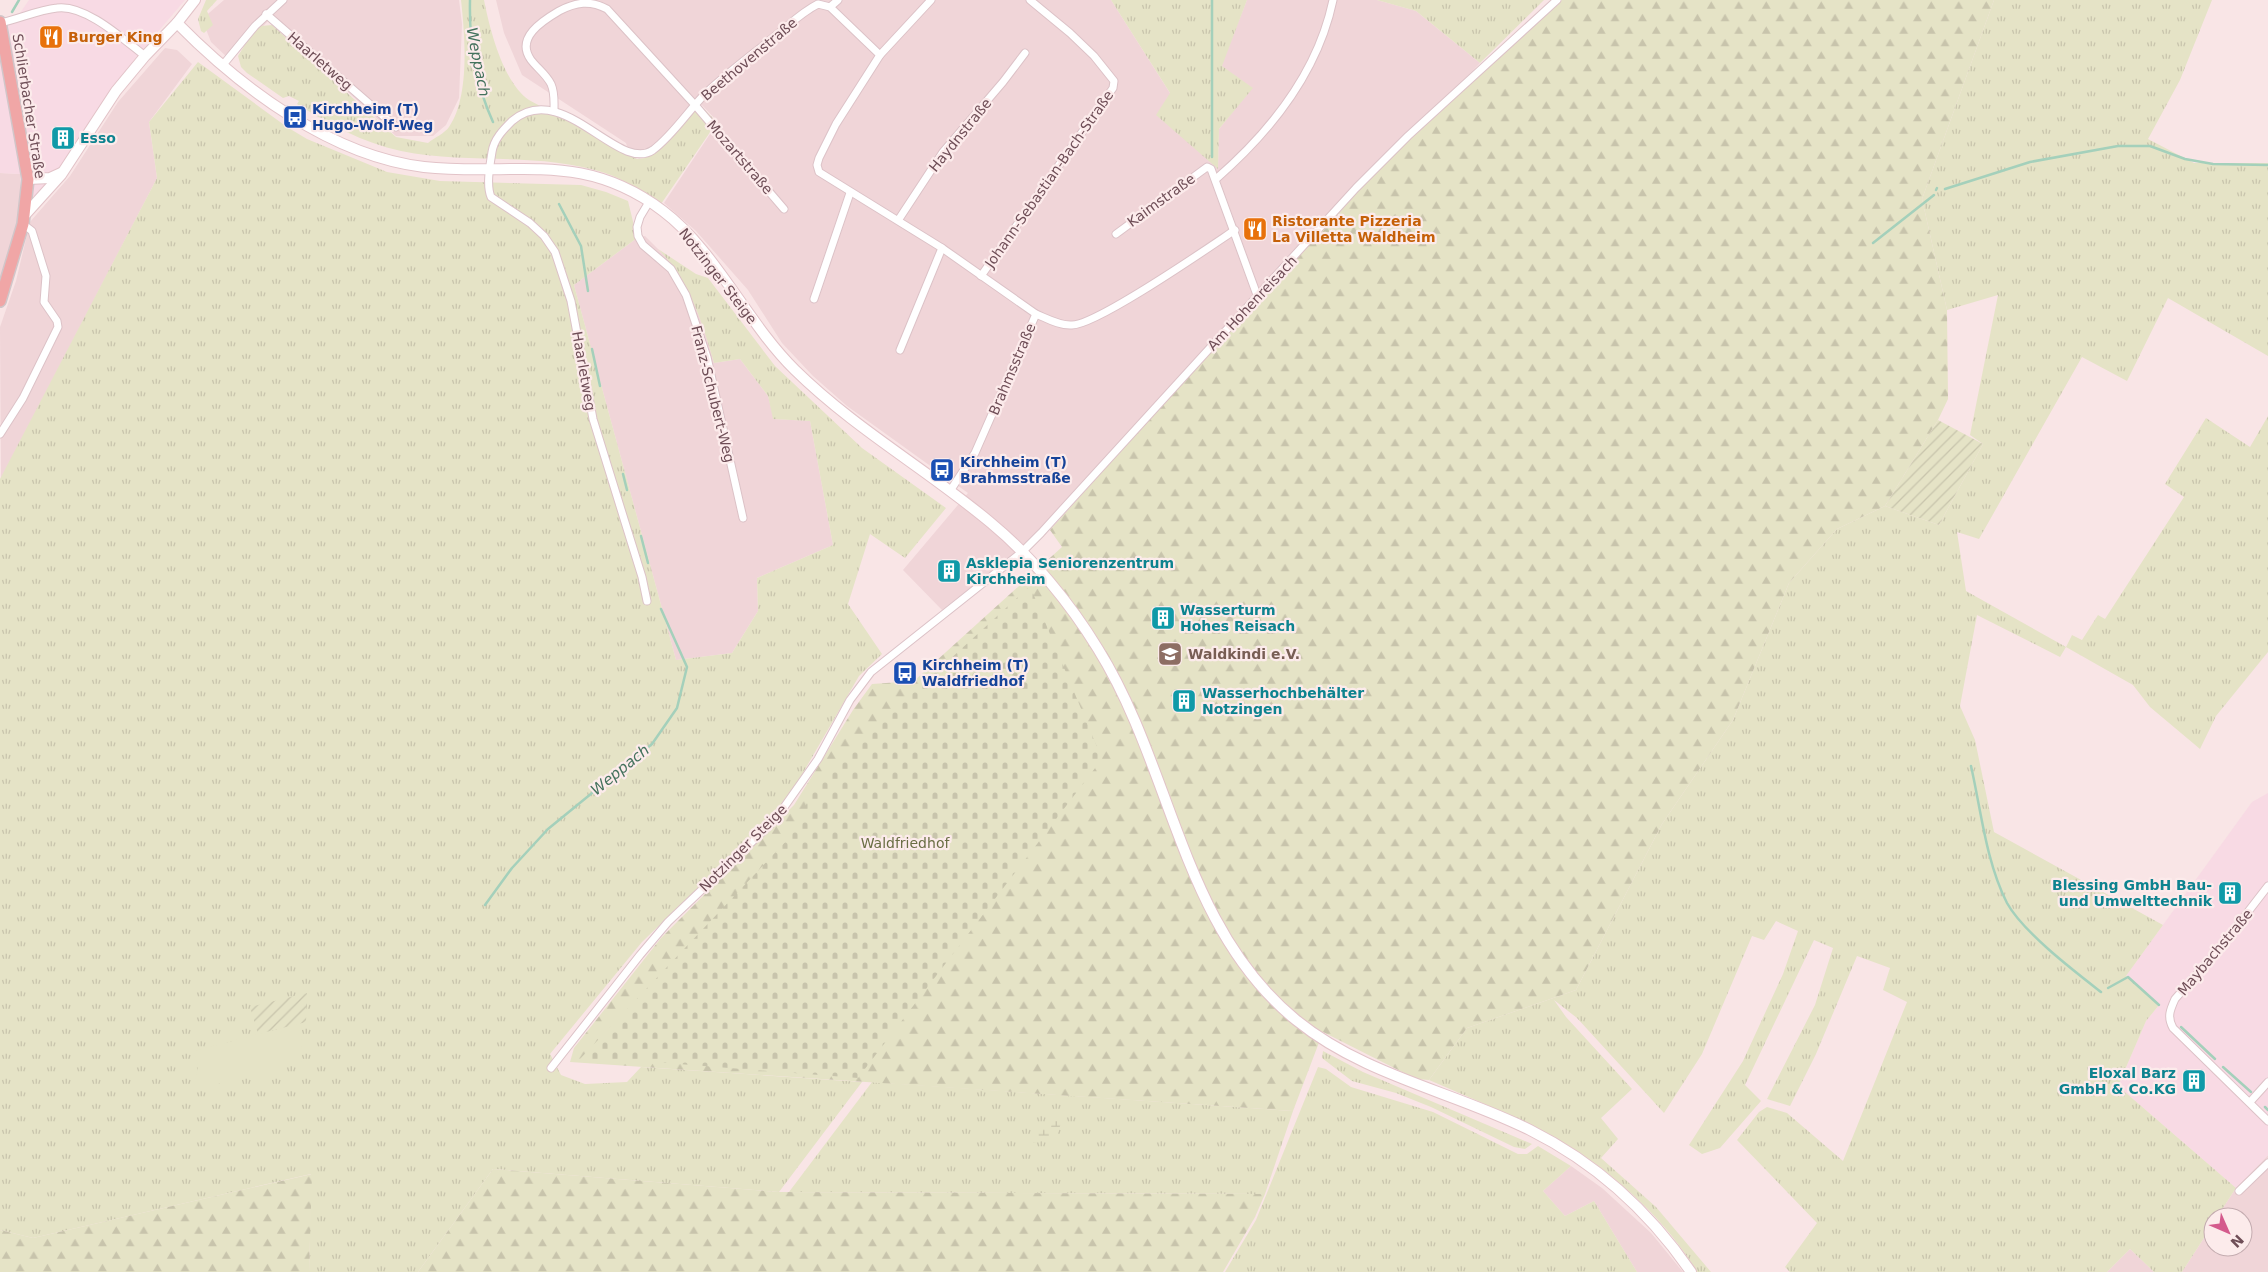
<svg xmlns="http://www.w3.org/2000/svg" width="2268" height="1272" font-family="'DejaVu Sans',sans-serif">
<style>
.residential{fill:#f0d5d8}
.commercial{fill:#f8dae4}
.grass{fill:url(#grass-tufts)}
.forest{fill:url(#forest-firs)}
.wetland{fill:url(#wetland-marsh)}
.cemetery{fill:url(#cemetery-stones)}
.park{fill:#e5e3c6}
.garden{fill:url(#garden-furrows)}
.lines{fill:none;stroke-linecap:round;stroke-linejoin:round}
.stream{stroke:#a4d0bb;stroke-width:2.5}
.street-casing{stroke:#dcc2c7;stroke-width:9}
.secondary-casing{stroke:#e2c3c8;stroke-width:12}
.primary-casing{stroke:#d1c6c9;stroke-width:14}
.street{stroke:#fff;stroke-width:7}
.secondary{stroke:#fff;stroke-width:10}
.primary{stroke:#f0a6a6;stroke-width:11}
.labels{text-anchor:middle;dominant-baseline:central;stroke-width:4.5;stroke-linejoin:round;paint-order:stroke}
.food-label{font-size:14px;font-weight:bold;fill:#c56008;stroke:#fcebeb;text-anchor:start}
.street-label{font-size:14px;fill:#6f4e57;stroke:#fcebeb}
.transit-label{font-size:14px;font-weight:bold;fill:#164399;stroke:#fcebeb;text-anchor:start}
.culture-label{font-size:14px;font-weight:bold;fill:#0d838f;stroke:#fcebeb;text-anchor:start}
.education-label{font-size:14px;font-weight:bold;fill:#785e54;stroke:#fcebeb;text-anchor:start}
.park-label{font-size:14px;fill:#6a6e44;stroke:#fcebeb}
.water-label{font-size:15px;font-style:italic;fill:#44725d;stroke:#fcebeb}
</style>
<defs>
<pattern id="grass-tufts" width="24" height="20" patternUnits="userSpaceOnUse" patternTransform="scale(1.25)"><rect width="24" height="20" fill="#e5e3c6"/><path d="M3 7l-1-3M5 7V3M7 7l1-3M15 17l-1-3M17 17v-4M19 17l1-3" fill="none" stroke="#c8c4ac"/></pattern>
<pattern id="forest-firs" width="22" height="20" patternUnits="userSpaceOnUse" patternTransform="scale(1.25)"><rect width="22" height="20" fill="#e5e3c6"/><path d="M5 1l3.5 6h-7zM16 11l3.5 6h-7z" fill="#c8c4ac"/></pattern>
<pattern id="wetland-marsh" width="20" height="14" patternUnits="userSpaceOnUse" patternTransform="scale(1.25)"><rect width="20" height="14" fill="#e5e3c6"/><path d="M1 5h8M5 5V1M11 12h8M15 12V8" fill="none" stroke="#c8c4ac"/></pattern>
<pattern id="cemetery-stones" width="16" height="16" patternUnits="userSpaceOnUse" patternTransform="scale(1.25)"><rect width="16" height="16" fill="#e5e3c6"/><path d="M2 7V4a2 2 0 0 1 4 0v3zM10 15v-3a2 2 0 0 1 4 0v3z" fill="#c8c4ac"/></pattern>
<pattern id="garden-furrows" width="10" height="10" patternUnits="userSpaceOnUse" patternTransform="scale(1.25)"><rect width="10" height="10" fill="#e5e3c6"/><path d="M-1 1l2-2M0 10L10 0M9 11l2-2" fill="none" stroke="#c8c4ac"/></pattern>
</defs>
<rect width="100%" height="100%" fill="#f9e5e6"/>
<g class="residential">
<path d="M224,0H459L462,24L459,98L446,125L433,136H396L269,20L230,60L211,42L202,19Z"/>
<path d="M496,0H1111L1218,169L1219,129L1252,88L1221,66L1247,0H1377L1416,11L1480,63L1024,546L942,610L903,570L968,493L847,406L813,376L782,343L748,290L696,231L664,203L718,122L700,103L652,153L637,158L630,156L626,143L522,75L504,33Z"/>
<path d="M165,48L177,50L192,64L149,122L157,178L1,479L0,327L16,281L30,222L70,176L118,102Z"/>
<path d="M0,173L20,174L21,197L17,229L0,288Z"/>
<path d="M645,236L671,262L689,291L704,328L714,363L740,359L768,396L774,419L810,421L833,545L757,578L758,611L732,653L676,660L574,285L637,238Z"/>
<path d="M2268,1155V1272H2182L2213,1224V1247H2243V1217H2217L2236,1188Z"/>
<path d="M1571,1166L1602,1188L1651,1233L1683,1272H1637L1594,1201L1565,1216L1543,1191Z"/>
<path d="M2130,1249L2154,1272H2107Z"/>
</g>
<g class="commercial">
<path d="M29,0H185L133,61L51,183L37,196L21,197L20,174L0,173V19L20,13Z"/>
<path d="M2268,793V1155L2236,1188L2118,1086L2146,1021L2159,1005L2126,976L2252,802Z"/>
</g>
<g class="grass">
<path d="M206,0H217L207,11L213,25L204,33L201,31L198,19Z"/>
<path d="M461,0H484C490,30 503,82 529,100C542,108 558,112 571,120C591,132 609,146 630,156L637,159L645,158L660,148L700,105L717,122L661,204C643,192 625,180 605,173C538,151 468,165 401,151C363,143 329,124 297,104L299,101L289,96L283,98L247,73L241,67L238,56L249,38L261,26L272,25L396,137L428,143C434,138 445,133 449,127C470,97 465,35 461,0Z"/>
<path d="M1111,0H1247L1222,66L1253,88L1219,129L1218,169L1156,115L1170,93Z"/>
<path d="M1377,0H1544L1480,63L1416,11Z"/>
<path d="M1994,0H2212L2180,80L2148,139L2194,163H2268V356L2168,298L2127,381L2082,357L1979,539L1957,532L1966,591L2066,647L2072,635L2082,640L2098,615L2105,619L2184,497L2165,484L2206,418L2250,447L2268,416V652L2216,716L2200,749L2150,707L2133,685L2066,647L2060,657L1977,615L1960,706L1975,740L1994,832L2163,925L2126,976L2159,1005L2146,1021L2118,1086L2236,1188L2217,1217H2213V1224L2182,1272H2154L2130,1249L2107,1272H1790L1785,1267L1817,1223L1737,1140L1759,1112L1767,1107L1787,1113L1843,1161L1907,1002L1883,990L1890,968L1857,956L1816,1054L1790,1106L1767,1099L1815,1005L1833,948L1814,940L1745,1085L1761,1101L1720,1148L1702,1154L1689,1145L1743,1061L1783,974L1798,931L1776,921L1764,940L1752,936L1702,1054L1664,1113L1577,1018L1554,1000L1566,1017L1632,1089L1601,1118L1618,1139L1601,1158L1656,1207L1711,1272H1697C1669,1224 1618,1176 1570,1147C1526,1120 1477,1101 1429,1080L1467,1028L1576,990L1662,824L1733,720L1789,583L1837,529L1885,506L1939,525L1983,444L1970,435L1998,295L1947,310L1922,199Z"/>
<path d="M198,62L287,127L307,139L387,172L440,181L581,185L606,192L628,201L637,238L574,285L676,660L732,653L758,611L757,578L833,545L810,421L773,419L768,396L740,359L714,363C702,321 689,280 658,249L696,274L708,278L775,366L862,448L946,508L905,558L870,534L848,604L882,654L859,676L785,804L642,942L550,1054L561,1075L585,1084L627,1082L641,1067L862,1082L779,1192L493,1169L418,1272H309L311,1174L33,1238L0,1230V479L157,178L149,122Z"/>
<path d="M1323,1051L1363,1072L1532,1144L1525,1149L1514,1147L1431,1107L1396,1093L1352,1081L1322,1058Z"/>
<path d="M1318,1067L1326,1069L1351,1087L1433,1112L1518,1154H1527L1538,1146L1571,1166L1543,1191L1565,1216L1594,1201L1637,1272H1225L1256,1220Z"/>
<path d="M872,1082L1293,1111L1265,1194L789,1192Z"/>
</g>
<g class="forest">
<path d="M1562,0H1994L1922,199L1947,310L1948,399L1938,420L1885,506L1837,529L1789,583L1733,720L1662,824L1576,990L1467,1028L1429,1080L1416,1079L1323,1032L1293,1111L570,1062L574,1048L661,938L794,805L853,710L872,684L914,681L1062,547L1050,530L1355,190Z"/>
<path d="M493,1169L779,1192L1265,1194L1255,1217L1223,1272H418Z"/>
<path d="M312,1174L309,1272H0V1230L33,1238Z"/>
</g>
<path class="wetland" d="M1063,1117L1056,1138L1033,1143L1035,1132L1051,1126L1054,1118Z"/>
<path class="cemetery" d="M1030,586L1102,759L858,1078L641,1061L579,1060L790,837L819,779Z"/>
<path class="park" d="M301,1023L302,1063L194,1090L198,1066L194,1051Z"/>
<g class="garden">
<path d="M1938,420L1983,444L1939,525L1885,506Z"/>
<path d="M307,993L306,1022L258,1034L250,1007Z"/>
</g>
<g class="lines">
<g class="stream">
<path d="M470,0C469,41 476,85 493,122"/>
<path d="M12,12L19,0"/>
<path d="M1212,157V0"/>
<path d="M1945,189L2030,162L2118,146H2150L2185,159L2213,164L2268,165"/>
<path d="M1936,190L1937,188"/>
<path d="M559,204L581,246L588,291"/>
<path d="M1873,243L1934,195"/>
<path d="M592,349L600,386"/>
<path d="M623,474L627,490"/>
<path d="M641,536L648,563"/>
<path d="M1971,766C1981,810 1986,862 2007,903C2023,932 2074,971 2101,992"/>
<path d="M485,905L512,868L548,829L652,744L677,708L687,667L661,609"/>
<path d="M2108,988L2128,977L2159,1005"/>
<path d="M2181,1027L2215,1059"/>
<path d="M2223,1067L2251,1092"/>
<path d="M2265,1107L2268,1110"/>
</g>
<defs>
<g id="street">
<path d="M931,0L880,55L836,124L819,158L817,165L819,172L942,248L1036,314"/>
<path d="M830,7L838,0"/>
<path d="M266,14L396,127"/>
<path d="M0,23C19,19 38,10 57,8C85,4 123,39 145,56"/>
<path d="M222,66L255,26L283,0"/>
<path d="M554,111C554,102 555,93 551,84C546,74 537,68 531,60C515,38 542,21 559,11C576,2 590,0 607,9L695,105L784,209"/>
<path d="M1216,179C1270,132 1318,72 1333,0"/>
<path d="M649,202L640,217L637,227L638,236L643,245L671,269L686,295L707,357L743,518"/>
<path d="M899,219L943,152L1003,82L1025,53"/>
<path d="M1116,234L1207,167L1211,169L1257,295"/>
<path d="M981,276L1113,88L1114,81L1094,56L1070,33L1030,0"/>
<path d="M814,299L850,193"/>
<path d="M900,350L942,248"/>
<path d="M0,434L23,398L58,327L57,321L44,302L46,276L32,231L23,224"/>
<path d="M950,491L975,453L1036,314C1046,318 1060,326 1072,325C1097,325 1208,248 1235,230"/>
<path d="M647,601L642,577L593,419L571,301L555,252L544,236L530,223L491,197C486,185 490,165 492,152C494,139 503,130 512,121C563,78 618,174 653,150C673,135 688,111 705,94C727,73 752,55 775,36C789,25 802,12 818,4L830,7L880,55"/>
<path d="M2268,886L2220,948L2175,999C2170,1010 2167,1017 2173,1028L2268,1121"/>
<path d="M551,1068L640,955L668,922L775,820L818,759L850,700L871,672L1022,552L1041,533L1356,188L1408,136L1557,0"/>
<path d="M2250,1102L2268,1082"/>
<path d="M2239,1191L2268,1163"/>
</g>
<g id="secondary">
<path d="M177,23C241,88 331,156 424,167C515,177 581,149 663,211C715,250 747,323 795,370C855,429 928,470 991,523C1032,557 1070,603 1098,649C1173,769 1181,926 1296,1020C1365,1076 1452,1091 1530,1130C1596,1163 1649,1211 1691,1272"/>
<path d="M28,179L50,178L61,173"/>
<path d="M24,216L61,175L116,91L145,56L177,23L195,0"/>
</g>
<path id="primary" d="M0,22L28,179L23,224L0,301"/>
</defs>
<use href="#street" class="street-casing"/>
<use href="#secondary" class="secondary-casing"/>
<use href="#primary" class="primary-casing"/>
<use href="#street" class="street"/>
<use href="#secondary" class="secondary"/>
<use href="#primary" class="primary"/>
</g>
<defs>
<symbol id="restaurant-square" viewBox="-11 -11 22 22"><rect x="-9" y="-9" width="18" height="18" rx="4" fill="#e8710a" stroke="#fcebeb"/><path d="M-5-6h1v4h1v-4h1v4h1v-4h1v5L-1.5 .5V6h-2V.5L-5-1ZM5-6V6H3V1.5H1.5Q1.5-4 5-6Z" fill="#fff"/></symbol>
<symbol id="bus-square" viewBox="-11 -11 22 22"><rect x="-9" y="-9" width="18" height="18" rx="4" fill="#1a4fb4" stroke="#fcebeb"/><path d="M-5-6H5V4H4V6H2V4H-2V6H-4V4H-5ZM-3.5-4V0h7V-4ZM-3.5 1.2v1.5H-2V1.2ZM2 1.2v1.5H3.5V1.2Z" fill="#fff"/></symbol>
<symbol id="building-square" viewBox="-11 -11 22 22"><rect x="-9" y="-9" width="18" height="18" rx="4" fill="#0f9aa8" stroke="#fcebeb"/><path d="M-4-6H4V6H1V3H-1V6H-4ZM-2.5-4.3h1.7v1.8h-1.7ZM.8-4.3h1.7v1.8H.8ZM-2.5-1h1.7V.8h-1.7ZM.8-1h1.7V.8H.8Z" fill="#fff"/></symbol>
<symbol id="school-square" viewBox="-11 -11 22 22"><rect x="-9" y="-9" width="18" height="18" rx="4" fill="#8d6e63" stroke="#fcebeb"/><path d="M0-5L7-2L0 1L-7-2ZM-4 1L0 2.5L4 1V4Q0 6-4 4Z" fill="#fff"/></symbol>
</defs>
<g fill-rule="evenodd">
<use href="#restaurant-square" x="37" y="23" width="28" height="28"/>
<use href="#bus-square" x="281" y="103" width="28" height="28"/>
<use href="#building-square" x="49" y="124" width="28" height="28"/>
<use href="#restaurant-square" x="1241" y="215" width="28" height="28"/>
<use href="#bus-square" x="928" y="456" width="28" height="28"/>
<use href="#building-square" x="935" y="557" width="28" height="28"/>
<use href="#building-square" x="1149" y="604" width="28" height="28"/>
<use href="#school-square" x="1156" y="640" width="28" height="28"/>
<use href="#bus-square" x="891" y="659" width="28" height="28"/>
<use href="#building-square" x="1170" y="687" width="28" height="28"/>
<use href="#building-square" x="2216" y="879" width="28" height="28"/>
<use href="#building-square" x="2180" y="1067" width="28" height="28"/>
</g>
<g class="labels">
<g class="food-label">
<text x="68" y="37">Burger King</text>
<text x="1272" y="221">Ristorante Pizzeria<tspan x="1272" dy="16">La Villetta Waldheim</tspan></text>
</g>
<g class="street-label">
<text transform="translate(749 59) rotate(-40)">Beethovenstraße</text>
<text transform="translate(320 61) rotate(41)">Haarletweg</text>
<text transform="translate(29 106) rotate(81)">Schlierbacher Straße</text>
<text transform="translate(960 135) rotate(-51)">Haydnstraße</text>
<text transform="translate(740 157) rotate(49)">Mozartstraße</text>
<text transform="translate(1049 179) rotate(-55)">Johann-Sebastian-Bach-Straße</text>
<text transform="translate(1161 200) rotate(-36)">Kaimstraße</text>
<text transform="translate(718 276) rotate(52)">Notzinger Steige</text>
<text transform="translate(1252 303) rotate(-47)">Am Hohenreisach</text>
<text transform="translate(1012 369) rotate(-67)">Brahmsstraße</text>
<text transform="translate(584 371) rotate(80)">Haarletweg</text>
<text transform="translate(713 394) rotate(76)">Franz-Schubert-Weg</text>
<text transform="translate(743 848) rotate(-45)">Notzinger Steige</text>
<text transform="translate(2215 952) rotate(-50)">Maybachstraße</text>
</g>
<g class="transit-label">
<text x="312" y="109">Kirchheim (T)<tspan x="312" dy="16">Hugo-Wolf-Weg</tspan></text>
<text x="960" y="462">Kirchheim (T)<tspan x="960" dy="16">Brahmsstraße</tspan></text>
<text x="922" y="665">Kirchheim (T)<tspan x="922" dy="16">Waldfriedhof</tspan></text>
</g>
<g class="culture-label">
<text x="80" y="138">Esso</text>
<text x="966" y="563">Asklepia Seniorenzentrum<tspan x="966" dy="16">Kirchheim</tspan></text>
<text x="1180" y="610">Wasserturm<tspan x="1180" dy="16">Hohes Reisach</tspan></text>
<text x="1202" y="693">Wasserhochbehälter<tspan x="1202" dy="16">Notzingen</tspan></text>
<text x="2212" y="885" text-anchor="end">Blessing GmbH Bau-<tspan x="2212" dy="16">und Umwelttechnik</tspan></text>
<text x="2176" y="1073" text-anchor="end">Eloxal Barz<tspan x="2176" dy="16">GmbH &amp; Co.KG</tspan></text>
</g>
<g class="education-label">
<text x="1188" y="654">Waldkindi e.V.</text>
</g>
<g class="park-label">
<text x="905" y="843">Waldfriedhof</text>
</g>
<g class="water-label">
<text transform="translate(478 62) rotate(79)">Weppach</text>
<text transform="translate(620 770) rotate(-39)">Weppach</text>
</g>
</g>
<g transform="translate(2228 1232) rotate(135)"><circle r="24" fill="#fcebeb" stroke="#c4acb0"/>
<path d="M0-4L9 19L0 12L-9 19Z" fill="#d45a8c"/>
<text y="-8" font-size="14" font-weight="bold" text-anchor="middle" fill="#6f4e57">N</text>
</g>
</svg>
